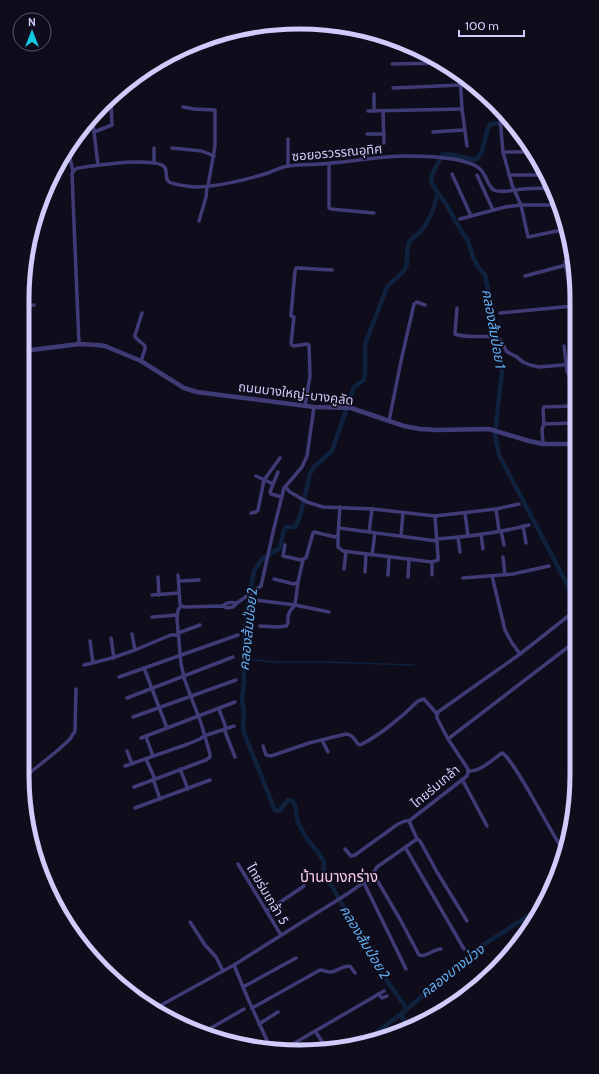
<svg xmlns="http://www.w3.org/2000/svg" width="599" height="1074" font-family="Cabin,'Noto Sans Thai',sans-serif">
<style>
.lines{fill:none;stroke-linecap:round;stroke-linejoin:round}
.stream{stroke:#0f213d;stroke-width:1.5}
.canal{stroke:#0f213d;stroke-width:4.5}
.minor{stroke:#3e3b77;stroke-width:3.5}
.tertiary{stroke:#3e3b77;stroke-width:4.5}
.labels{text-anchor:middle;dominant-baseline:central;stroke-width:3.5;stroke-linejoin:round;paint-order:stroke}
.street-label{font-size:13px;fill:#d1cbfb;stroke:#0f0d1b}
.water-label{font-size:14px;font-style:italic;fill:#61aef3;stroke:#0f0d1b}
.quarter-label{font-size:15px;fill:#fbcdea;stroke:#0f0d1b}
.rim{fill:none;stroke:#d1cbfb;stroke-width:5}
</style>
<rect width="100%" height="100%" fill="#0f0d1b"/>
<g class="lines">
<path class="stream" d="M243,659L275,662H325L414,665"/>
<g class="canal">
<path d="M511,122L490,124C484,134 485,154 475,160L448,154L442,155L431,177L432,183L438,193L448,207L457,224L468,241L473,257L478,267L485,275L492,308L494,346L501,358L502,371L495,435L499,455L576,601"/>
<path d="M407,1009L380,971L333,888L323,875L324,862L318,852L307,839L298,823L295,805L293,801L288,800L279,811L275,810L244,733L243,728L244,711L242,700L244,682L243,654L247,610L254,571L262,559L280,548L284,529L287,527H295L300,516L310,474L314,467L332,451L354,387L364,380L365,373V344L387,287C392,280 403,275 406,267C409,260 405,250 409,243C411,238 416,236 420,232C430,221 434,207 438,193"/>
<path d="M401,1014L408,1029"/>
<path d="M366,1040L401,1014L480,947L531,914L542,908"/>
</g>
<g class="minor">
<path d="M394,39L399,41"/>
<path d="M392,64L443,63"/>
<path d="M460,76L462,109L467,146"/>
<path d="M393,88L461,85"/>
<path d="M374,94V111"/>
<path d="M183,107L194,109L215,110V146L208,186"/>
<path d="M499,107L503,152L512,185L521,205L528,237L567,229"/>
<path d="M368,111L462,109"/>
<path d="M383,111L384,143"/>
<path d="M92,116L98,165"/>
<path d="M94,132L112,125L111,99"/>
<path d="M433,132L464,130"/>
<path d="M367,134H384"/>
<path d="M288,139V166"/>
<path d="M68,148L73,172"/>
<path d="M172,148L202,151L214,156"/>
<path d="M503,152H534"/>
<path d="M154,163V148"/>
<path d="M329,164V208L331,209L374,213"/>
<path d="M452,174L471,216"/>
<path d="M477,175L493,210"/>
<path d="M509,175H545"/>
<path d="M460,219L505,207L521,205H560"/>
<path d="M199,221L206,197L207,187"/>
<path d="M573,258L567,260L565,262L575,320"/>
<path d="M525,276L566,265"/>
<path d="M24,277L29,276"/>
<path d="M568,279L575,277"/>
<path d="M23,307L34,305"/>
<path d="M457,308L455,334C468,339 483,335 497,337L501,341L507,352L517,357L519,359L523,362L530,365L539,367L563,365L569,362H575"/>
<path d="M500,313L573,306"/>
<path d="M23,318L25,351"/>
<path d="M79,344L72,174L74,170L78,168C98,165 117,162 138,162C145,162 155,162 162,165C169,168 164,176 168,181C171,185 189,186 194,187C219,187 245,180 268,173C275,170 282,167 288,166C302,164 317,165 331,163C356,161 381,156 406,156C423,156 467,157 480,169C486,174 489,189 494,190C503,194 515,189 524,189C533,188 543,188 552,189"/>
<path d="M564,346L567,371L573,385L575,399"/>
<path d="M141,361L145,349V346L135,337V335L142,313"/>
<path d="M305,406L310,376L309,345L307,344L294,346L292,345L291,343L294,317L291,316V315L295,271L296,268H298L332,270"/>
<path d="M389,421L401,361L414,304L417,302L425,305"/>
<path d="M544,424L543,409L544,407L575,406"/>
<path d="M543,444L542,429L544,424L575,423"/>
<path d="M278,472L270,492L271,494L282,497"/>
<path d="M256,476L273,484"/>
<path d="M285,487L290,492L307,502L323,507L373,509L435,516L496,509L519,504"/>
<path d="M496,509L499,531"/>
<path d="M251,513L256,512L258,510L264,480L280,458"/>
<path d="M465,513L468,536"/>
<path d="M523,526L526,543"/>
<path d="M339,528L437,541"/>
<path d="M501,531L504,545"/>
<path d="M369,532L372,509"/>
<path d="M481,534L483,549"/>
<path d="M338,535V547L343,551L432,562L438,560V557L435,516"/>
<path d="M401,536L403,513"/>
<path d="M458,537L460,552"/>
<path d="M436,539C467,537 498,533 529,525"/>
<path d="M285,545L283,556L301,560L306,558L313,533L314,532L335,537L338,535L340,507"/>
<path d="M372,555L375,533"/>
<path d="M503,557L505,575"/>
<path d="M432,562V575"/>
<path d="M344,569L346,551"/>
<path d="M365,572L366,554"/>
<path d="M178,575L180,604L181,606L185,607L223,606L227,608L233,607L237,603L261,586L274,528L284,488L302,467L307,456L314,407"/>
<path d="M388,575L389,557"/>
<path d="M492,576L505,630L512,643L520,654"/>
<path d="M158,577L159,595"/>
<path d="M408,577L409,559"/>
<path d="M463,578L513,574L549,566"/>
<path d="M274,579L294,584L298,582L303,560"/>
<path d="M179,581L199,580"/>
<path d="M152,595L179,593"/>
<path d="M255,600L295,605L329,612"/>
<path d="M223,606C226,602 232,602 237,603"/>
<path d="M152,617L177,615"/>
<path d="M260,626L278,627L286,626L288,623V616L290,611L295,605L298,582"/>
<path d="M178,633L200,625"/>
<path d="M132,634L135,650"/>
<path d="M111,638L114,658"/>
<path d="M90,641L93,663"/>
<path d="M84,665L112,658L135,650L166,637L171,635H178"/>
<path d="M144,668L167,728"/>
<path d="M119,677L238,635"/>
<path d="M127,698L233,657"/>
<path d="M219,709L226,728"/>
<path d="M133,717L236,680"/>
<path d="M224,729L235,757"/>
<path d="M146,737L153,756"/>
<path d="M141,738L235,702"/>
<path d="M448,739L576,641"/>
<path d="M322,740L328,752"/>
<path d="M263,746L266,755L271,756L309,743L346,734C353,735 354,739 358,744L360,745C379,736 403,716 418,701L424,699L437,714"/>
<path d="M127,751L132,764"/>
<path d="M146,759L155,779"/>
<path d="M125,766L188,744L200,739L204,736L234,726"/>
<path d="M180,769L188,789"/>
<path d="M468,771C480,772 492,760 502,753C513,757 553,837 565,853"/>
<path d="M153,779L160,799"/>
<path d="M462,779L487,826"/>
<path d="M23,780L32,771L57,751L70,739L75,731L76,689"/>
<path d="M134,787L206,760L210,757V754L201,723L185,681L181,664L177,619L178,610L181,606"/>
<path d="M135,808L210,780"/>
<path d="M417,839L420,841L437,872L467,921"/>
<path d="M405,847L464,949"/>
<path d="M345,849L351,856L355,855L398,824L405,821H409"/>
<path d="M238,864L281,935"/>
<path d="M373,873L401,921L419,955C426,958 433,949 441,949"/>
<path d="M364,883L406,969"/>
<path d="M267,911L304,886"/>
<path d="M190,922L205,945L216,957L223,971"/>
<path d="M234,965L248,999L270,1047"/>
<path d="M243,987L296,958"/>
<path d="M130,991L136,992L143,1003"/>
<path d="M378,994L382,998L387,996"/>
<path d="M252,1008L320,970C324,970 326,972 330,972C336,972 342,966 350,966L355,973"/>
<path d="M154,1009L234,965L291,929L344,896L369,879L377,867L417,839L409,821L467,776L468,772V769L448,739L437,718V715L438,712L520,654L576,610"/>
<path d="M259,1024L278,1012"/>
<path d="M315,1031L327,1049"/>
<path d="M204,1032L244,1009"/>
<path d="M286,1048L384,991"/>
</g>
<path class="tertiary" d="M23,351L79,344L97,345L105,346L141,361L184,388L197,392L314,407L351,408L404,426L420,429L437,430L489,429L529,441L543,444H568L575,443"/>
</g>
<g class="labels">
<g class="street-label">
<text transform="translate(337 152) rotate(-5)">ซอยอรวรรณอุทิศ</text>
<text transform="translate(296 393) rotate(7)">ถนนบางใหญ่-บางคูลัด</text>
<text transform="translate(435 786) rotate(-40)">ไทยร่มเกล้า</text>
<text transform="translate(268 894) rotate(59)">ไทยร่มเกล้า 5</text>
</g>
<g class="water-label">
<text transform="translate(494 329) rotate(80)">คลองส้มป่อย 1</text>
<text transform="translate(248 629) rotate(-84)">คลองส้มป่อย 2</text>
<text transform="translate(365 942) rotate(59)">คลองส้มป่อย 2</text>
<text transform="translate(452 971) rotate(-38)">คลองบางม่วง</text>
</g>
<g class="quarter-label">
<text x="339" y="877">บ้านบางกร่าง</text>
</g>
</g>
<path d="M0 0H599V1074H0ZM299 29H300A270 270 0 0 1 570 299V775A270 270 0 0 1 300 1045H299A270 270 0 0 1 29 775V299A270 270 0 0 1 299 29Z" fill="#0f0d1b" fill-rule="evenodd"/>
<path class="rim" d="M299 29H300A270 270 0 0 1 570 299V775A270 270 0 0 1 300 1045H299A270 270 0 0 1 29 775V299A270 270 0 0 1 299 29Z"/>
<g transform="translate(32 32)"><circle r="19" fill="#0f0d1b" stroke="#5d5975"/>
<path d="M0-3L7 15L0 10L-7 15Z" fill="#12cae0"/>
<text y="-6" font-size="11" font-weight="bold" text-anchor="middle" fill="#d1cbfb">N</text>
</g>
<path d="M459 30v6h65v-6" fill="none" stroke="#d1cbfb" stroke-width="2"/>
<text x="465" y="30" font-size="12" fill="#d1cbfb" stroke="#0f0d1b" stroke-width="3" paint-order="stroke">100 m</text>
</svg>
